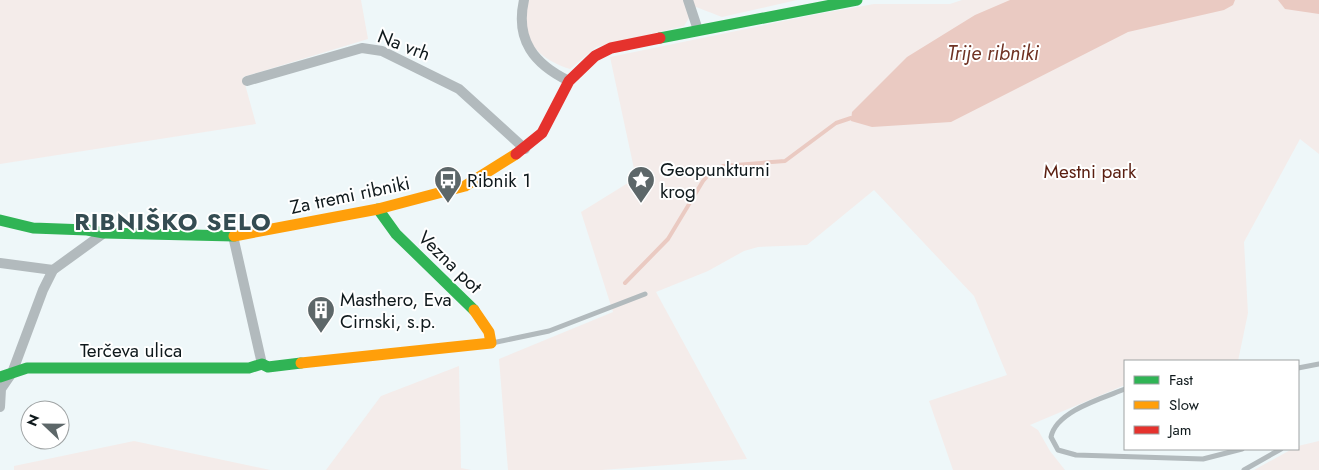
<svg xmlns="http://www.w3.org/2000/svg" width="1319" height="470" font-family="Jost,sans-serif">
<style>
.green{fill:#f4ecea}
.water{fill:#eacac2}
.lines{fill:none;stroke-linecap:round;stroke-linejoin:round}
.stream{stroke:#eacac2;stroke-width:4}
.lane{stroke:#b2babd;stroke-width:5}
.street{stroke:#b2babd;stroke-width:10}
.fast{stroke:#30b455;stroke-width:11}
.slow{stroke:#ff9f0a;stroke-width:11}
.jam{stroke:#e5322d;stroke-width:11}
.labels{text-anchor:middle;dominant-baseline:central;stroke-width:4;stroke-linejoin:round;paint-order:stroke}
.street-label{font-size:19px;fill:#0f191c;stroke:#fff}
.poi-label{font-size:19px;fill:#0f191c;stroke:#fff;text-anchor:start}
.park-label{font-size:19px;fill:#5a1e10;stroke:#fff}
.water-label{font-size:20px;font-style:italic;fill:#6f3223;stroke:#fff}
.district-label{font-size:24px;font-weight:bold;letter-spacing:1px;fill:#344c52;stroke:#fff}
</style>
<rect width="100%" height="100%" fill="#eef7f9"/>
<g class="green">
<path d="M0,0H361L368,39L243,77L256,124L0,164Z"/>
<path d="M528,0H797L722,17L696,7L684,26L596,47L570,69C534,57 520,38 528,0Z"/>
<path d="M962,0H1319V154L1300,139L1244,242L1248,313L1238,361H1125V385L1030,425L1038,430L1050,451L1065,470H953L929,401L1007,375L974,296L874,190L807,245L758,247L744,251L708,271L656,292L747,459L602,470H508L499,359L613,312L581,212L636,178L610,57L818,14L874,4H950Z"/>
<path d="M459,366L461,468L471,470H326L381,396Z"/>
<path d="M134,441L270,470H14V466Z"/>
<path d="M1319,441V470H1254L1292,449H1298V446Z"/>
</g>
<g class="water">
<path d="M1010,0H1235L1233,5L1224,10L1128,32L951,122L872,127L851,121L852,112L907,57L975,15Z"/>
<path d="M1278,0H1319V14L1285,9Z"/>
</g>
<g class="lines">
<path class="stream" d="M625,283L668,239L703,181L713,170L723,166L785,161L836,123L851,118"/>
<g class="lane">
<path d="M492,343L549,331L645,294"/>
<path d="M1298,368L1319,364"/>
<path d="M1125,389C1103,398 1056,411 1051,437L1058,450L1076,455L1203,459L1242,449"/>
<path d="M1244,470L1281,449"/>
</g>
<g class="street">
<path d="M524,0C515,40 534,64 569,81"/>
<path d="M688,0L698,30"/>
<path d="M247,81L362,48L382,51L459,89L525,149"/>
<path d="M233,236L262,364"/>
<path d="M0,263L53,270"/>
<path d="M0,407L1,389L12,373L43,290L53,270L104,233"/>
</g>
<g class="fast">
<path d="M660,38L857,0"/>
<path d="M378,209L396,234L474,310"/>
<path d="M0,220L33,228L87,230L104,233L234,236"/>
<path d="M0,377L27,368H249L262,364L268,367L301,363"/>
</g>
<g class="slow">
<path d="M234,236L378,209L465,186L516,154"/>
<path d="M301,363L491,343L489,332L474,310"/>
</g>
<path class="jam" d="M516,154L542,133L569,81L595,56L611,48L660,38"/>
</g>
<defs>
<symbol id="bus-pin" viewBox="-11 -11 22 30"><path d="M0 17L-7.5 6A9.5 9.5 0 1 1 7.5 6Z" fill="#5d6769" stroke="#fff"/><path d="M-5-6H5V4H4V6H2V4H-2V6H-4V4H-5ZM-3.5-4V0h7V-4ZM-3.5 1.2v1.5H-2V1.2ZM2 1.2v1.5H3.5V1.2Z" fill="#fff"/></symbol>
<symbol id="sight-pin" viewBox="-11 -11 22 30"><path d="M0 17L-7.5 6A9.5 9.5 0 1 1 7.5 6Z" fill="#5d6769" stroke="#fff"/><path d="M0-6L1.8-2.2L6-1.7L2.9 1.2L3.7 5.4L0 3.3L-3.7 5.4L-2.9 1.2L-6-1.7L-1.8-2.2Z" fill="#fff"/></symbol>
<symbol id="building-pin" viewBox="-11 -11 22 30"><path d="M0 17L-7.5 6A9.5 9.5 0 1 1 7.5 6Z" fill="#5d6769" stroke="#fff"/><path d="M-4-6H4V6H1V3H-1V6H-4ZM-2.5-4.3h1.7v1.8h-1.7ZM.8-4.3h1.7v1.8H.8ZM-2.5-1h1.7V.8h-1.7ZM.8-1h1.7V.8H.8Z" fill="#fff"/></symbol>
</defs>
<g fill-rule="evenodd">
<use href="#bus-pin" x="432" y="164" width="32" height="43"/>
<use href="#sight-pin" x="625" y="164" width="32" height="43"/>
<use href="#building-pin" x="305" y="294" width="32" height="43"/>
</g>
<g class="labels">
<g class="street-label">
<text transform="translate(404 45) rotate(21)">Na vrh</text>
<text transform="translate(350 195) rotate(-12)">Za tremi ribniki</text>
<text transform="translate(450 262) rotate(44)">Vezna pot</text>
<text x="131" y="350">Terčeva ulica</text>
</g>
<g class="poi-label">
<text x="660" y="169">Geopunkturni<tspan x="660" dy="22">krog</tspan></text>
<text x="467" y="180">Ribnik 1</text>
<text x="340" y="299">Masthero, Eva<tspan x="340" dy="22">Cirnski, s.p.</tspan></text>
</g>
<g class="park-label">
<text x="1090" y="171">Mestni park</text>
</g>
<g class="water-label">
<text x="993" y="53">Trije ribniki</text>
</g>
<g class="district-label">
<text x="173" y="221">RIBNIŠKO SELO</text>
</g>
</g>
<rect x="1124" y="360" width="175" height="90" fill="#ffffff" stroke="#9fa3a4"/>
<rect x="1134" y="376" width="25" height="8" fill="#30b455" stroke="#9fa3a4"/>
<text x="1169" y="385" font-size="15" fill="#0f191c">Fast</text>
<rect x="1134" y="401" width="25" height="8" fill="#ff9f0a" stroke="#9fa3a4"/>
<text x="1169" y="410" font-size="15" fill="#0f191c">Slow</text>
<rect x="1134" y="426" width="25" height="8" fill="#e5322d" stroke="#9fa3a4"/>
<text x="1169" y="435" font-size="15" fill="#0f191c">Jam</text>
<g transform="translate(45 425) rotate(292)"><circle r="24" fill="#ffffff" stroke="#9fa3a4"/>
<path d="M0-4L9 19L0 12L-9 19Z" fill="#5d6769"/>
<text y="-8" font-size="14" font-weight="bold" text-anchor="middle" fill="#0f191c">N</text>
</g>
</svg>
